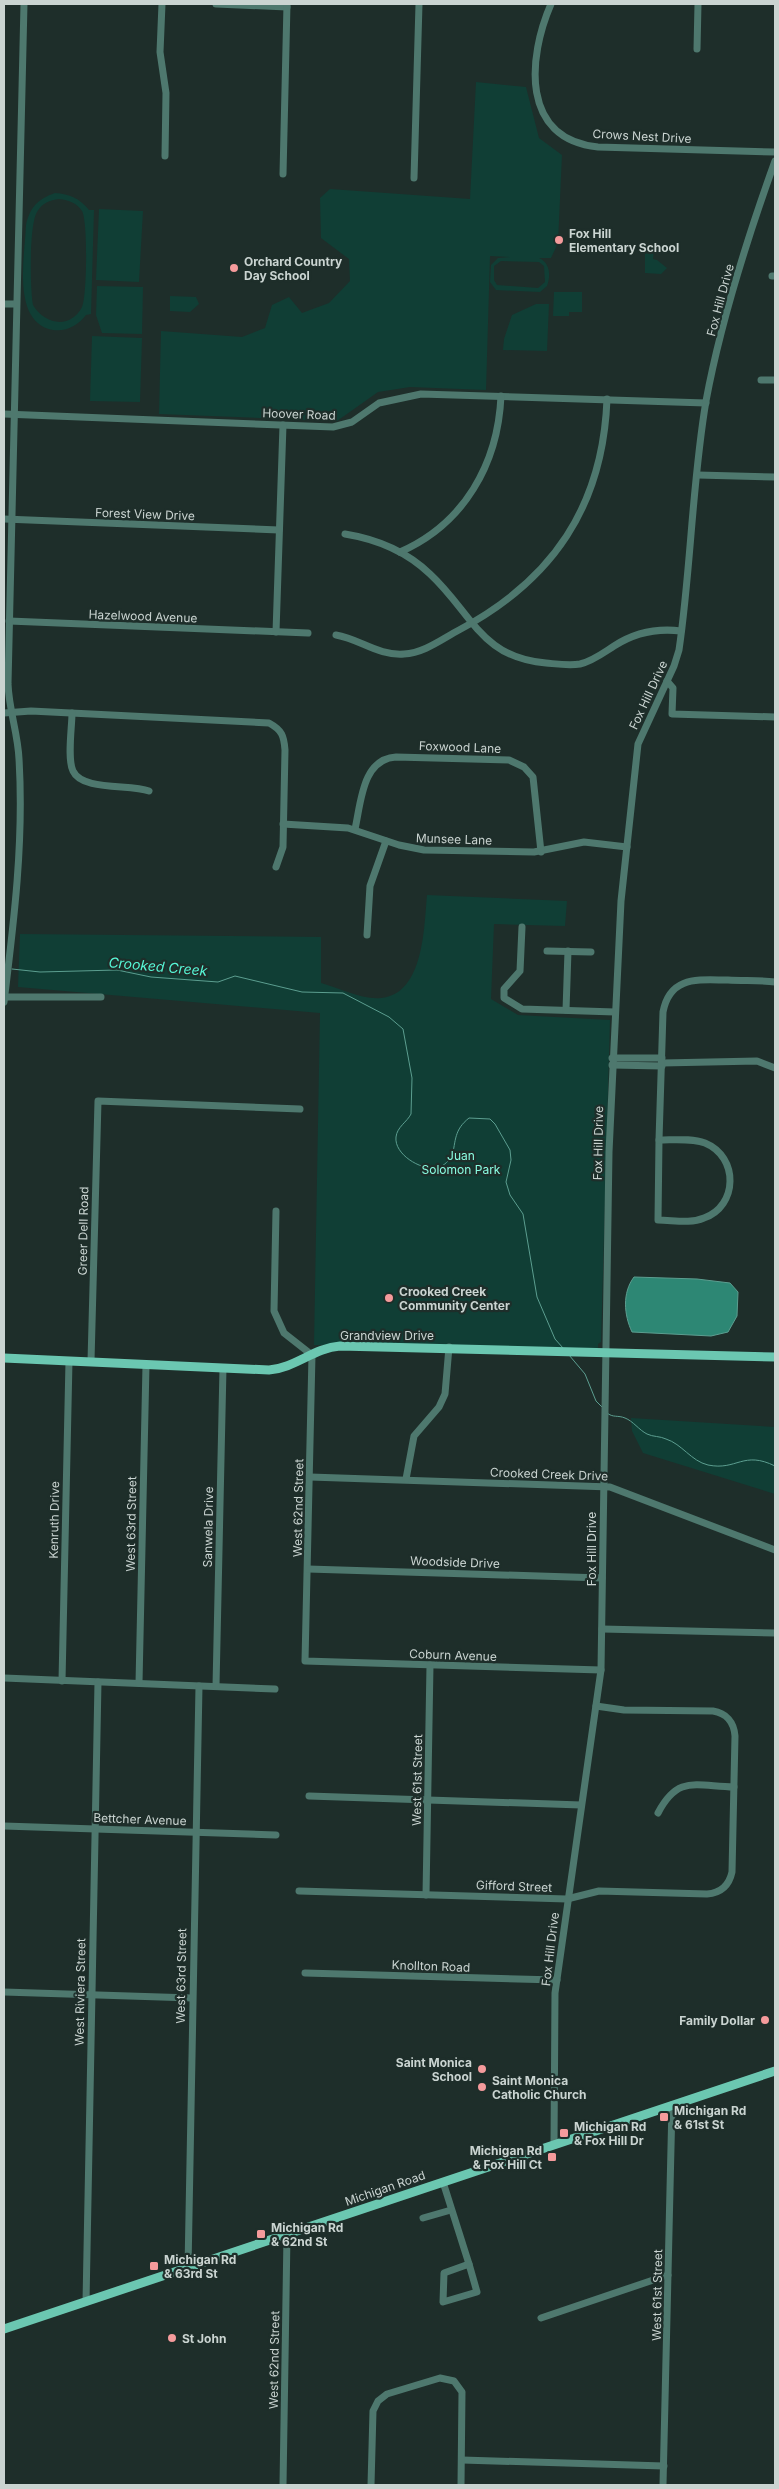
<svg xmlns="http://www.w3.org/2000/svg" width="779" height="2489" font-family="Inter,sans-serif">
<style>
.green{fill:#103e35;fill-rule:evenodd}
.water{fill:#2d8774;stroke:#5c9e90}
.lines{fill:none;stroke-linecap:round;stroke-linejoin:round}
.stream{stroke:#5c9e90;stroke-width:1}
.minor{stroke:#4e786e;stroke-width:7}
.major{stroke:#6bc7b1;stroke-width:9}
.poi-dot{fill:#f59b9c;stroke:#1e2e2a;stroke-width:2}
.labels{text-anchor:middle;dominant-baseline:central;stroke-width:4.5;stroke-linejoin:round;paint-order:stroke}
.street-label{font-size:12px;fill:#cad4d1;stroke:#1e2e2a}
.poi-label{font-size:12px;font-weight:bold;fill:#cad4d1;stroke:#1e2e2a;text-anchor:start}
.park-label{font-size:12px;fill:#8afde2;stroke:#1e2e2a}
.water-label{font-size:14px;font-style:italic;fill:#56f6d6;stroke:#1e2e2a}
</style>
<rect width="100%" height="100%" fill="#1e2e2a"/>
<g class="green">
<path d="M476,82L526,87L539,138L562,155L558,243L551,258H539C550,263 551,275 547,286L540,292L496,290L490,282L491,265L498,258L510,257L490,256L486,390L410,387L378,392L337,421L159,414L161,331L242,337L265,328L272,305L289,297L302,313L329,303L350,281L349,259L321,238L320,198L330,189L470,199ZM501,261L539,262L544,266L545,282L538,288L497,285L494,280V266Z"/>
<path d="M55,193C70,194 79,198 89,210H94L91,314L86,315C78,325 67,332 53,330C11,322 25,256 26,225C30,207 38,199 55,193ZM59,199C69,200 77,203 82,211C88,221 87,296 82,307C70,330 44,324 33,305C30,290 29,225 37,212C42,203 50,200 59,199Z"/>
<path d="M99,209L143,211L139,282L96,280Z"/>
<path d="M645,248L654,249L653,259L657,260L667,268L661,274L645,273Z"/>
<path d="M97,286L143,287L142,334L102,333L96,315Z"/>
<path d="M554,292H582V312H569V316H553Z"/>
<path d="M170,296L196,297L199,304L190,312L170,311Z"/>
<path d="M536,304H549L547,351L503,350L504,339L512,315Z"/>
<path d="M92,336L142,338L140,402L90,401Z"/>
<path d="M427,895L567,901L565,926L494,924L491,999L518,1015L610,1020L601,1342L598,1344V1349L314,1345L320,1013L18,987L20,934L321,937V983C339,988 362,1000 381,998C424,994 424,927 427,895Z"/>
<path d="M631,1418L775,1427V1494L643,1453L632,1431Z"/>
</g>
<path class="water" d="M634,1277L697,1279L730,1283L738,1292L737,1316L728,1332L711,1336L632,1332C624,1315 622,1293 634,1277Z"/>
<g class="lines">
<g class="stream">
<path d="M12,969L40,972L117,970L151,977L218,982L235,976L302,992L343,993L389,1017L403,1029L412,1078L411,1114C407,1122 397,1127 396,1137C394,1154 420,1170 436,1168C443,1167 447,1162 452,1157C456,1140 454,1130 469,1118L490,1119L495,1124L510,1150L511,1160L506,1182L510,1195L523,1214L537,1297L555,1339L563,1348"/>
<path d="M569,1355L585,1374L596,1401L603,1408"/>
<path d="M607,1413C613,1418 618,1415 625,1418C633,1421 639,1430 647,1434C653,1437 660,1436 666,1439C682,1444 691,1461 708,1465C737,1471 743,1450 775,1466"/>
</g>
<g class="minor">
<path d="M162,4L160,52L166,93L165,156"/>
<path d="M216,4L287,7"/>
<path d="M551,4C528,57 520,139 598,147L775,152"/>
<path d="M697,49L698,4"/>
<path d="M283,174L287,4"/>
<path d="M414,178L419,4"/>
<path d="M772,276H775"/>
<path d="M4,304H15"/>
<path d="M761,380H775"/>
<path d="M4,414L333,427L352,422L379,403L421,394L706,403"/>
<path d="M698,475L775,477"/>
<path d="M4,519L279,530"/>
<path d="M345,534C376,539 406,551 430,574C472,613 481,658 546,663C557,664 569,666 580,664C593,661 603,653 614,646C634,633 657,628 681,631"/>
<path d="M400,552C464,524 498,464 501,396"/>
<path d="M9,621L308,633"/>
<path d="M276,632L283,425"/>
<path d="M336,635C360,639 378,656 404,654C424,653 442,639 459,630C553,580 603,506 607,399"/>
<path d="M667,681L673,688L672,714L775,717"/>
<path d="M4,713L31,711L269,723C282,730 284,736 285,750L283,847L276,867"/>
<path d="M72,713C72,727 67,759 73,771C82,791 130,784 149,791"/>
<path d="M283,824L348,828L399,845L424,850L534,852L584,842L627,847"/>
<path d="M355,829C361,803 362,759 396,757L509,760L524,767L533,777L541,852"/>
<path d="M522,927L520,971L504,989V998L522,1009L615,1012"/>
<path d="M367,935L370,886L386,841"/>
<path d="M547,951L591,952"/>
<path d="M4,997H101"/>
<path d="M4,1002C14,921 24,840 19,759C18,734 9,710 8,684L24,4"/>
<path d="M566,1010L568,951"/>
<path d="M612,1058H662"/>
<path d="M662,1063L757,1061L775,1068"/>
<path d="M612,1065L662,1066"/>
<path d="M659,1140C674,1140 692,1138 705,1143C739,1157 738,1206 704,1218C690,1224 673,1220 658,1220Z"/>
<path d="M659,1140L663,1012C670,975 699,980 728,980C744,981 760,980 775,982"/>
<path d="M276,1211L274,1311L284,1333L312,1355L305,1661L601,1670"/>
<path d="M91,1361L98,1101L300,1109"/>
<path d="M310,1477L610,1487L775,1550"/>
<path d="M406,1479L414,1436L439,1407L445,1394L449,1347"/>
<path d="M308,1569L602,1578"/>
<path d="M602,1629L775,1633"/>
<path d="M4,1678L275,1689"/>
<path d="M62,1681L69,1361"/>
<path d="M139,1683L146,1365"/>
<path d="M216,1686L223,1368"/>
<path d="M309,1796L581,1805"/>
<path d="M658,1813C678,1775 695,1786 734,1787"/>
<path d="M4,1826L276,1835"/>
<path d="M299,1891L567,1899L599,1891L707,1894C721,1893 729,1886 732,1872L735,1736C734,1722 726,1713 713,1711L624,1710L596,1706"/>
<path d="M426,1895L430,1665"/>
<path d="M305,1973L557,1980"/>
<path d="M4,1992L192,1998"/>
<path d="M554,2145L555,1993L601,1670L609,1152L621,901L638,744L674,666L679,650C691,568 692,483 706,401C721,320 747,239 775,161"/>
<path d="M443,2182L469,2264"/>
<path d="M423,2218L451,2210"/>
<path d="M469,2264L477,2292L443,2302L444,2273Z"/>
<path d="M188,2268L199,1686"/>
<path d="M86,2302L98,1682"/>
<path d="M541,2318L668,2275"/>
<path d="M462,2460L664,2466"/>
<path d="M283,2485L287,2235"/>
<path d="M371,2485L373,2411L378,2401L387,2394L440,2378L454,2381L462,2392L461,2485"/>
<path d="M663,2485L672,2105"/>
</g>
<g class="major">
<path d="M4,1358L269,1370C295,1368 314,1348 340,1346L775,1357"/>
<path d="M4,2329L775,2071"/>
</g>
</g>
<g class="poi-dot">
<circle cx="559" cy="240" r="5"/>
<circle cx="234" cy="268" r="5"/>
<circle cx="389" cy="1298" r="5"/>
<circle cx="765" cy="2020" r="5"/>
<circle cx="482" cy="2069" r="5"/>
<circle cx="482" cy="2087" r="5"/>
<rect x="659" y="2112" width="10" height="10" rx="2.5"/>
<rect x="559" y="2128" width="10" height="10" rx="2.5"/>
<rect x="547" y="2152" width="10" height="10" rx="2.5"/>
<rect x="256" y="2229" width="10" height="10" rx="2.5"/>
<rect x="149" y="2261" width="10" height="10" rx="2.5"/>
<circle cx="172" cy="2338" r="5"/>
</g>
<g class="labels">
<g class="street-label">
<text transform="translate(642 136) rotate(3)">Crows Nest Drive</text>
<text transform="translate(720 300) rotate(-75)">Fox Hill Drive</text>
<text transform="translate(299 414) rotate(2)">Hoover Road</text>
<text transform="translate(145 514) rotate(2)">Forest View Drive</text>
<text transform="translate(143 616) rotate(2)">Hazelwood Avenue</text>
<text transform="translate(648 695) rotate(-65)">Fox Hill Drive</text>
<text transform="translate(460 747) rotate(2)">Foxwood Lane</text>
<text transform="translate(454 839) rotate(2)">Munsee Lane</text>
<text transform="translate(598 1143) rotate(-89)">Fox Hill Drive</text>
<text transform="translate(83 1231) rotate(-89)">Greer Dell Road</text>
<text x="387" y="1335">Grandview Drive</text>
<text transform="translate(549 1474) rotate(2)">Crooked Creek Drive</text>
<text transform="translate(298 1508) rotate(-89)">West 62nd Street</text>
<text transform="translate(54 1520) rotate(-89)">Kenruth Drive</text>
<text transform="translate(131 1524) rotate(-89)">West 63rd Street</text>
<text transform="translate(208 1527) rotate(-89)">Sanwela Drive</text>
<text transform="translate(591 1549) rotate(-90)">Fox Hill Drive</text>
<text transform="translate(455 1562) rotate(2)">Woodside Drive</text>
<text transform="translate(453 1655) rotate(2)">Coburn Avenue</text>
<text transform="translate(417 1780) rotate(-89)">West 61st Street</text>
<text transform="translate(140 1819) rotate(2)">Bettcher Avenue</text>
<text transform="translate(514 1886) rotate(2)">Gifford Street</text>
<text transform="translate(550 1949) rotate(-83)">Fox Hill Drive</text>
<text transform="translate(431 1966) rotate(2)">Knollton Road</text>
<text transform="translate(181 1976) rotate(-89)">West 63rd Street</text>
<text transform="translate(80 1992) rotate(-89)">West Riviera Street</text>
<text transform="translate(385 2188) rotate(-19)">Michigan Road</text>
<text transform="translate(657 2295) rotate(-89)">West 61st Street</text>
<text transform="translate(274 2360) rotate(-89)">West 62nd Street</text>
</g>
<g class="poi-label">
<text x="569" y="233">Fox Hill<tspan x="569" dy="14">Elementary School</tspan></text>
<text x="244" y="261">Orchard Country<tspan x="244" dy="14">Day School</tspan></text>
<text x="399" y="1291">Crooked Creek<tspan x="399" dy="14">Community Center</tspan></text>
<text x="755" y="2020" text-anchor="end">Family Dollar</text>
<text x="472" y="2062" text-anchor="end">Saint Monica<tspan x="472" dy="14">School</tspan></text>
<text x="492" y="2080">Saint Monica<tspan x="492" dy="14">Catholic Church</tspan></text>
<text x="674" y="2110">Michigan Rd<tspan x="674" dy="14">&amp; 61st St</tspan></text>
<text x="574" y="2126">Michigan Rd<tspan x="574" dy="14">&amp; Fox Hill Dr</tspan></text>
<text x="542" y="2150" text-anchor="end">Michigan Rd<tspan x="542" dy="14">&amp; Fox Hill Ct</tspan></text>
<text x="271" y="2227">Michigan Rd<tspan x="271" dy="14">&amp; 62nd St</tspan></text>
<text x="164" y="2259">Michigan Rd<tspan x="164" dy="14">&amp; 63rd St</tspan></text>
<text x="182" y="2338">St John</text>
</g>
<g class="park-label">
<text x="461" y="1155">Juan<tspan x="461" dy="14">Solomon Park</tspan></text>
</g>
<g class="water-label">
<text transform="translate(158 966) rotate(5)">Crooked Creek</text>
</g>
</g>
<rect width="779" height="2489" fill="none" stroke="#cad4d1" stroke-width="10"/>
</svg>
